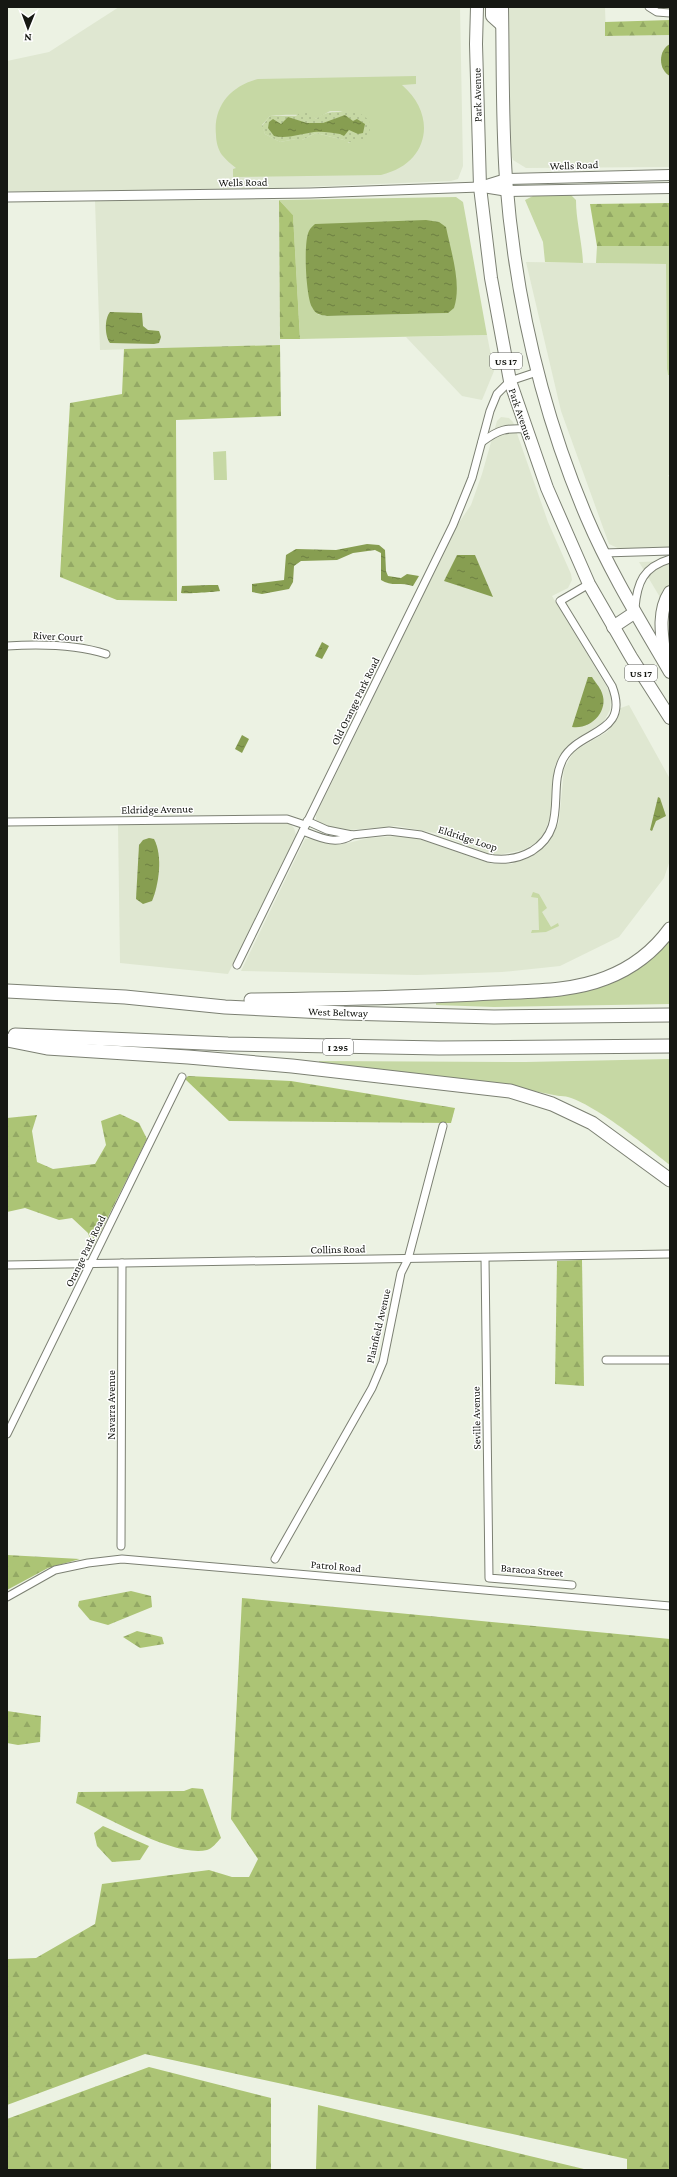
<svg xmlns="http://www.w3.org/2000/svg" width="677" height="2177" font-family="'Crimson Pro',serif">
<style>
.built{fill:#dfe7d1}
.green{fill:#c6d8a4;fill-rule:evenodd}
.forest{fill:url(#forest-firs)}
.garden{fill:url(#garden-dots)}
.water{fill:url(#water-ripples)}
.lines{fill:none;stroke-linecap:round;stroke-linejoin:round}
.minor-casing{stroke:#7c8073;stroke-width:9}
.tertiary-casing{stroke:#7c8073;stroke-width:11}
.secondary-casing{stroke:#7c8073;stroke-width:12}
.trunk-casing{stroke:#7c8073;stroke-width:14}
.motorway-casing{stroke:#7c8073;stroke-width:15}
.minor{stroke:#fff;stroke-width:7}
.tertiary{stroke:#fff;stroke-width:9}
.secondary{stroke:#fff;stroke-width:10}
.trunk{stroke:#fff;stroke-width:12}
.motorway{stroke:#fff;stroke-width:13}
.labels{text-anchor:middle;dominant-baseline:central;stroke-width:3;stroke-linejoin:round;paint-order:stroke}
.shield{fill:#fff;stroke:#5c5d5a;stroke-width:1}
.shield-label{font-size:10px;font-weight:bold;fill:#161813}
.street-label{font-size:11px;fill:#161813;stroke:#fff}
</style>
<defs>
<pattern id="forest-firs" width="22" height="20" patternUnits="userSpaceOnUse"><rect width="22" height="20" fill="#acc475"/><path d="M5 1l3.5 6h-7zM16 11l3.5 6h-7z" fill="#93a864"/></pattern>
<pattern id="garden-dots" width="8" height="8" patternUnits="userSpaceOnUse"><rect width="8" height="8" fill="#c6d8a4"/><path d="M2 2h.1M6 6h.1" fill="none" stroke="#a9b98c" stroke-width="1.8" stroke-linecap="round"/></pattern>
<pattern id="water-ripples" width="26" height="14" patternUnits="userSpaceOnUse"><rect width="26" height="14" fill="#879e51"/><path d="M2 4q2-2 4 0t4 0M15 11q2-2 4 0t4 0" fill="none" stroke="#6d8042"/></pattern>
</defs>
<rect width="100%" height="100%" fill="#ecf2e3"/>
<g class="built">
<path d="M119,7H460L463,166L458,179L451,181L208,191H7V61L49,52Z"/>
<path d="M508,7H605L606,36L670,35V167L526,168L513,160L511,154Z"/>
<path d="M220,198L279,200L280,345L100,350L95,201Z"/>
<path d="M526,262L666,264L667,369L668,375H670V475H668L670,479V549L622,550L609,544L561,411Z"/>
<path d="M487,335L494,371L482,400L462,396L406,337Z"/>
<path d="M501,417L509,418L513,422L548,522L571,574L572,580L568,588L552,596L607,687L611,696L610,710L603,723L594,730L575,739L565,748L555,765L550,818L544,833L536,843L523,850L498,855L487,853L435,833L397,826L349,830L321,825L316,820V815L458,524L471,505L482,474L497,421Z"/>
<path d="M670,561V614L639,562Z"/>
<path d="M629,705L670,779V860L664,878L619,937L560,966L502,972L417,975L241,971L305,839L314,838L329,844H344L368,838L397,836L416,838L492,864H511L531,857L548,844L559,822L564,769L574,751L607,732L613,724L618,709Z"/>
<path d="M289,823L294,828L296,835L228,974L120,963L118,825Z"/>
</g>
<g class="green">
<path d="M416,76V84L402,85C438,116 429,164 381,175L233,177V169L236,168C231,164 226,160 222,155C218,150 216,141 216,135C213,106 231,86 258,79ZM330,111H344L353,140L349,143L344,140L316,133L302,140L296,139L280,142L265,134L262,125L270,116C280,115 309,113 316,119Z"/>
<path d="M535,195H571L576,200C576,221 582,241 583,263L545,262L543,242L525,200Z"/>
<path d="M456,197L463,202L487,335L300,339L293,215L279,200ZM448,313L327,316L317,314Z"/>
<path d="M597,246H670V375H668L667,369L666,264L596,263Z"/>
<path d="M226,451L227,480H214L213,452Z"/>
<path d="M533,892L539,894L547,908L542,912L551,927L558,923L559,926L546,932L531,933L532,930H539L538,898L531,897Z"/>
<path d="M670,936V1004L494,1007L436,1005V999L591,987Z"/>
<path d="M670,1059V1165C650,1149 582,1093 559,1096L513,1087L319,1063V1061L526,1062Z"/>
</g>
<g class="forest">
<path d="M670,20V35L605,36V22Z"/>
<path d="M279,200L293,215L300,339H280Z"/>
<path d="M670,203V246H597L590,204Z"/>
<path d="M280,345L281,416L176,420L177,601L117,600L60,577L70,403L122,394L124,349Z"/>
<path d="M188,1076L291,1081L455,1108L451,1123L229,1121L185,1079Z"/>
<path d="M120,1114L139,1123L147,1139L93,1247L88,1233L72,1218L59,1220L25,1208L7,1212V1118L37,1115L32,1131L37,1162L53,1169L95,1164L106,1145L101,1121Z"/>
<path d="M582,1260L584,1386L555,1384L557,1261Z"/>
<path d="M7,1555L80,1559L48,1568L7,1590Z"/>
<path d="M131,1591L151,1596L152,1607L108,1625L90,1620L78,1606L79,1601Z"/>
<path d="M242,1598L670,1639V2170H627V2159L145,2054L7,2105V1959L36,1958L95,1924L102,1884L209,1870L232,1877H249L258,1859L231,1819Z"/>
<path d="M137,1631L162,1637L164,1644L140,1648L123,1637Z"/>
<path d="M7,1711L41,1716L40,1742L18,1745L7,1743Z"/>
<path d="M192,1788L203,1789L221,1838C217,1842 212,1849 207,1850C176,1858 106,1817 76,1803L78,1792L184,1791Z"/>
<path d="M103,1826L149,1846L140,1860L112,1862L97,1846L94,1833Z"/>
<path d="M149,2067L271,2098V2170H7V2119Z"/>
<path d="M318,2105L588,2170H316Z"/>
</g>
<path class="garden" d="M346,110L361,114L369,120L370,132L363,139L346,143L344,140L316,133L300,141L296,139L280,142L265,134L262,126L270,116H296L301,112L309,113L316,119C331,108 334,115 346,110Z"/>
<g class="water">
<path d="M670,44V76C658,70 658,50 670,44Z"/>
<path d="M345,115L353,121L357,119L365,124L363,133L358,134L349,130L344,136L340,134C332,133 323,131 314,132C300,134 287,139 274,136L268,128L269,122L273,119L281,124L288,117L307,123H323Z"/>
<path d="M426,220L439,222L446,227C451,252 462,284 454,308L448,313L327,316C320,315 315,314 312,307C306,297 303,242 309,231C310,228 313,226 315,224Z"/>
<path d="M110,312L142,313L143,326L148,330L159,331L161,337L159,343L154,344L110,343C105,337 104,319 110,312Z"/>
<path d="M367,544L379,545L385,550L386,571L388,576L401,578L407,574L419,576L413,586C402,582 391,587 381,580V553L375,550L353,553L337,560L301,561L294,566L293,582L289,589L262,594L252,592V584L284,580L286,555L296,549L336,550Z"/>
<path d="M457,555H475L493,597L444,581Z"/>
<path d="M209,585H218L220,591C215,592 183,594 181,593L182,586Z"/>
<path d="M322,642L329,646L322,659L315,656Z"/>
<path d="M588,677H592C595,682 600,687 602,693C609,711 591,730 572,727Z"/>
<path d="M242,735L249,739L242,753L235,749Z"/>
<path d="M658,797L660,798L666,816L656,821L652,831L650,830Z"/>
<path d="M149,838L154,839C163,856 159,884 152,901L143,904L136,899L139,845L143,840Z"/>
</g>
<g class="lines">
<defs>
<g id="minor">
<path d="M649,7L657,12L670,13"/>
<path d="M482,442C499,429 506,428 527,429"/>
<path d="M604,553L670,551"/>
<path d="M635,608C637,583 643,567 670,559"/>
<path d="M7,646C40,644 75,644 106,654"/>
<path d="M307,821L327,830L352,835L389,831L421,835L488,858C504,861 518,859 532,851C569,828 547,789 563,759C579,729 631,735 612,686L560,601L589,584"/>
<path d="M7,822L287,819L305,825"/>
<path d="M303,831C319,837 336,846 352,835"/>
<path d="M237,965L453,525L472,478L490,411L497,394L510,381L537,372"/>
<path d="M485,1258L489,1578L572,1585"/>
<path d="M7,1265L670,1254"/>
<path d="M606,1360H670"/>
<path d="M7,1434L182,1077"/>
<path d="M121,1546L122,1263"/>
<path d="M275,1559L372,1388L383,1362L401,1273L408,1259L443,1126"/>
<path d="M7,1597L55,1570L88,1563L122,1559L670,1606"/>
</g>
<path id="tertiary" d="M7,197L310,193L480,187"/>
<g id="secondary">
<path d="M480,187L506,179L670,175"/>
<path d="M483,187L508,191L670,188"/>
</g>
<g id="trunk">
<path d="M477,7L476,44L480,187L491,278L510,381L547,488L589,584L631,657L670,718"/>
<path d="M492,7V16L502,25"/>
<path d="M502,7C503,64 502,122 506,179C515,295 541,410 587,518C610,572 641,622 670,672"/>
<path d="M613,627L634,613"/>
<path d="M665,659C662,637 657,612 670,592"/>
</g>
<g id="motorway">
<path d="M7,991L125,997L225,1007L344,1013L494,1017L670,1015"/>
<path d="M251,1000C331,999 412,998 493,993C530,991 571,992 606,978C632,968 654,951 670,929"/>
<path d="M15,1035L228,1044L439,1048L670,1046"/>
<path d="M7,1040L47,1048L188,1057L292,1066L510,1091L552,1104L592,1123L670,1180"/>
</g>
</defs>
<use href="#minor" class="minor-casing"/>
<use href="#tertiary" class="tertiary-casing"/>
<use href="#secondary" class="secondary-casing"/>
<use href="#trunk" class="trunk-casing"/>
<use href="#motorway" class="motorway-casing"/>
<use href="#minor" class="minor"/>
<use href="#tertiary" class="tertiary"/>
<use href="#secondary" class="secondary"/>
<use href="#trunk" class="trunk"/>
<use href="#motorway" class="motorway"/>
</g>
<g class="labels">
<g class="shield">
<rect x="490" y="353" width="32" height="16" rx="3"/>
<rect x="625" y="665" width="32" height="16" rx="3"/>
<rect x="323" y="1039" width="30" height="16" rx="3"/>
</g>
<g class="shield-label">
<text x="506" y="361">US 17</text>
<text x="641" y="673">US 17</text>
<text x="338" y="1047">I 295</text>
</g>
<g class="street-label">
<text transform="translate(477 95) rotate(-91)">Park Avenue</text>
<text transform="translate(574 165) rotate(-2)">Wells Road</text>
<text transform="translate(243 182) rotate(-1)">Wells Road</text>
<text transform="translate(521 414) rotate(71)">Park Avenue</text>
<text transform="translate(58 636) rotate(3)">River Court</text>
<text transform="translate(355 701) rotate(-64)">Old Orange Park Road</text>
<text transform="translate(157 809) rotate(-1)">Eldridge Avenue</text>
<text transform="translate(468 838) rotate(18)">Eldridge Loop</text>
<text transform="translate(338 1012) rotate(2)">West Beltway</text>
<text transform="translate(338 1249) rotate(-1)">Collins Road</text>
<text transform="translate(85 1251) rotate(-64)">Orange Park Road</text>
<text transform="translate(378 1326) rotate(-77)">Plainfield Avenue</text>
<text transform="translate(111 1405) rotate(-90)">Navarra Avenue</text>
<text transform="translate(476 1418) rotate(-91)">Seville Avenue</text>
<text transform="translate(336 1566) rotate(5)">Patrol Road</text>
<text transform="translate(532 1570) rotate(5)">Baracoa Street</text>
</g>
</g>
<rect width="677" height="2177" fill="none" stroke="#161813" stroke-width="16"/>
<g transform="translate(28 28) rotate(181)" stroke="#ffffff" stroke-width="3" paint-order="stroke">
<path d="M0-3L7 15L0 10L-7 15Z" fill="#161813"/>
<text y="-6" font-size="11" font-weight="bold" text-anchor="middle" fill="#161813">N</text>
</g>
</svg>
